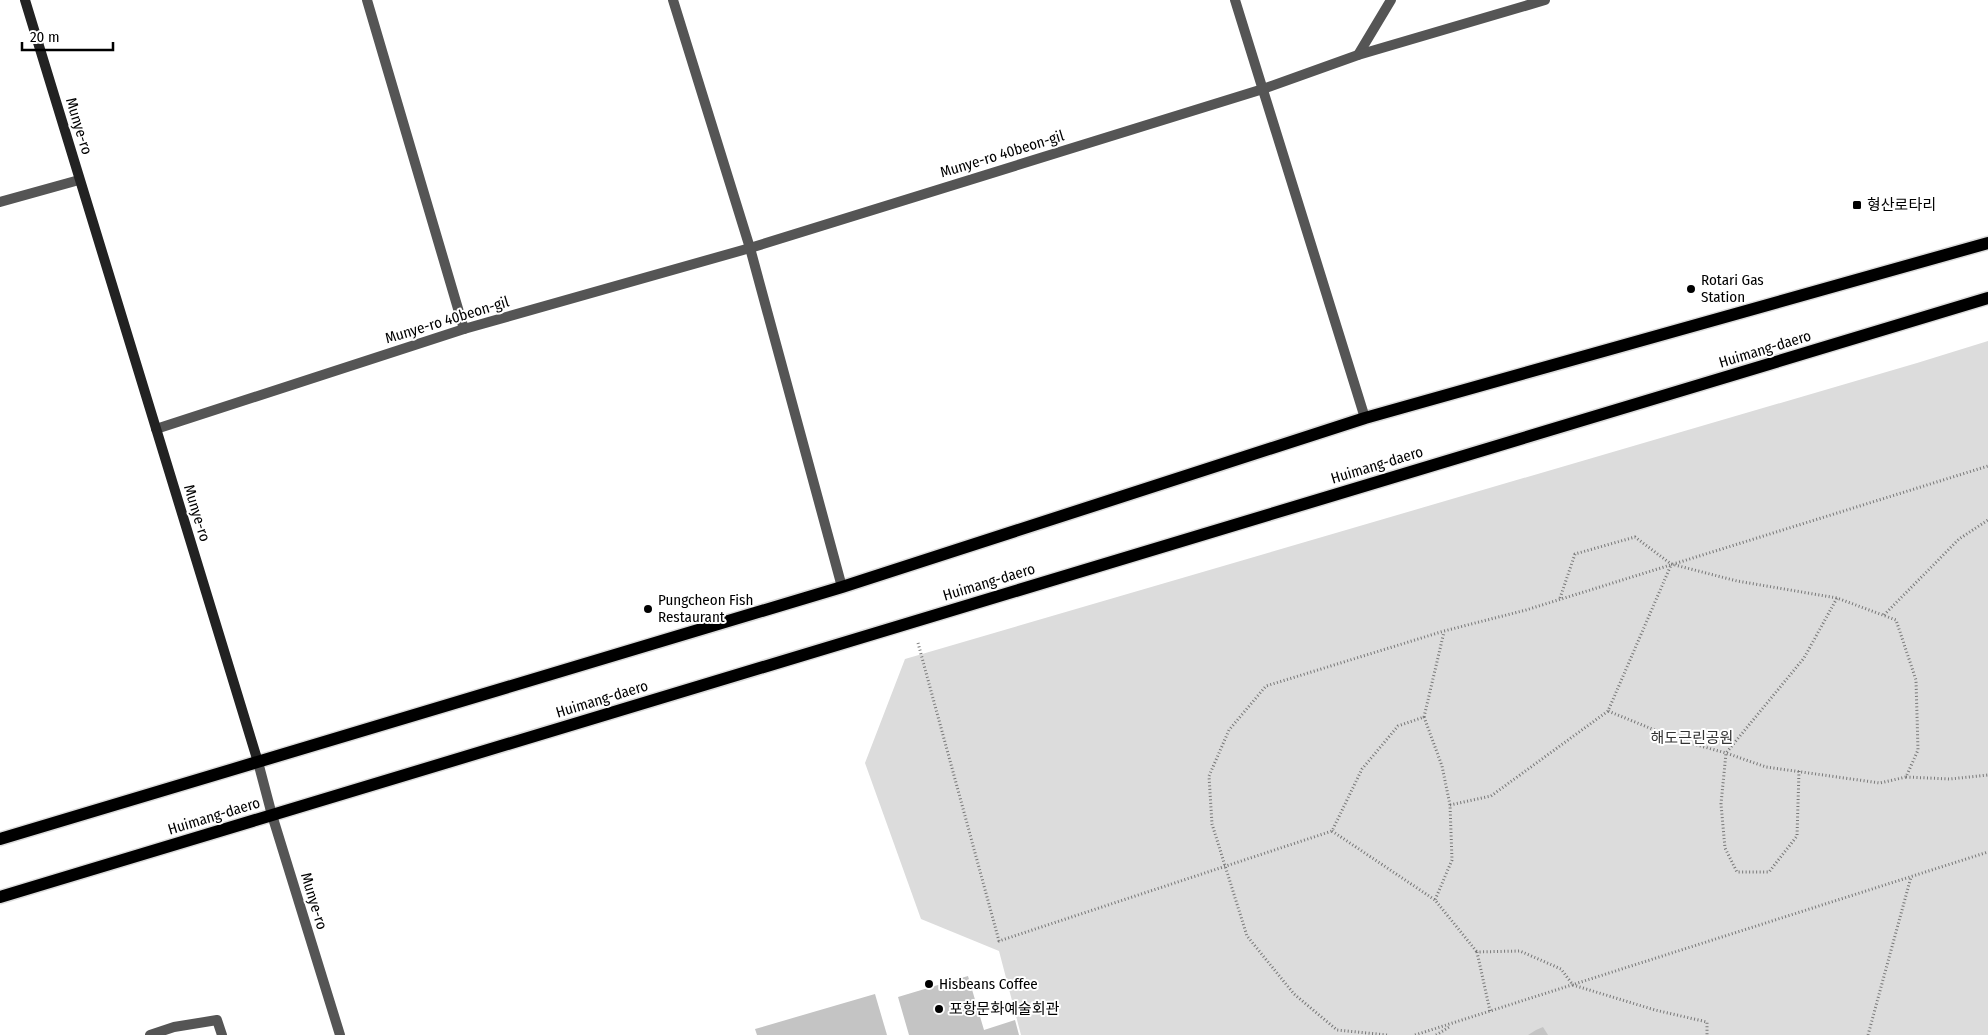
<svg xmlns="http://www.w3.org/2000/svg" width="1988" height="1035" font-family="'Fira Sans Condensed','Noto Sans KR',sans-serif">
<style>
.green{fill:#dcdcdc}
.building{fill:#c4c4c4}
.lines{fill:none;stroke-linecap:round;stroke-linejoin:round}
.primary-casing{stroke:#dbdbdb;stroke-width:15}
.path{stroke:#777;stroke-width:3;stroke-dasharray:1 2.5;stroke-linecap:butt}
.lane{stroke:#555;stroke-width:10}
.street{stroke:#555;stroke-width:10}
.secondary{stroke:#222;stroke-width:10}
.primary{stroke:#000;stroke-width:12}
.poi-dot{fill:#000;stroke:#fff;stroke-width:2}
.labels{text-anchor:middle;dominant-baseline:central;stroke-width:4;stroke-linejoin:round;paint-order:stroke}
.street-label{font-size:15px;fill:#000;stroke:#fff}
.poi-label{font-size:15px;fill:#000;stroke:#fff;text-anchor:start}
.park-label{font-size:15px;fill:#333;stroke:#fff}
</style>
<rect width="100%" height="100%" fill="#fff"/>
<path class="green" d="M1988,341V1035H1021L999,951L921,919L865,763L905,659L1917,363Z"/>
<g class="building">
<path d="M968,976L984,1030L1015,1020L1019,1035H909L898,997Z"/>
<path d="M875,994L887,1035H757L755,1029Z"/>
<path d="M1543,1027L1548,1035H1528L1536,1030Z"/>
</g>
<g class="lines">
<defs>
<g id="primary">
<path d="M0,839L842,587L1365,418L1988,243"/>
<path d="M0,897L1988,298"/>
</g>
</defs>
<use href="#primary" class="primary-casing"/>
<g class="path">
<path d="M1560,598L1575,554L1635,537L1671,564L1737,581L1837,598L1896,620L1916,680L1918,750L1906,777L1880,783L1766,767L1726,753L1679,740L1608,711"/>
<path d="M1884,615L1959,539L1988,520"/>
<path d="M918,643L999,941L1332,831L1362,769L1398,726L1424,717L1444,632"/>
<path d="M1424,717L1442,766L1450,805L1452,860L1435,900L1477,952"/>
<path d="M1799,771L1797,836L1769,872H1737L1725,848L1721,804L1726,753L1804,658L1837,598"/>
<path d="M1906,777L1950,779L1988,775"/>
<path d="M1450,805L1491,796L1608,711L1671,565"/>
<path d="M1332,831L1435,900"/>
<path d="M1490,1011L1477,952L1520,951L1561,969L1573,985L1655,1010L1707,1022V1035"/>
<path d="M1387,1035L1337,1030L1294,994L1247,936L1212,824L1209,776L1229,730L1266,686L1444,631L1526,610L1988,466"/>
<path d="M1415,1035L1988,852"/>
<path d="M1436,1035L1451,1026"/>
<path d="M1868,1035L1911,877"/>
</g>
<path class="lane" d="M150,1035L174,1027L217,1020L222,1035"/>
<g class="street">
<path d="M367,0L464,329"/>
<path d="M673,0L750,248L842,587"/>
<path d="M1235,0L1365,418"/>
<path d="M1358,55L1391,0"/>
<path d="M0,202L79,180"/>
<path d="M156,429L464,329L750,248L1263,89L1358,55L1545,0"/>
<path d="M258,762L272,815L340,1035"/>
</g>
<path class="secondary" d="M25,0L258,762"/>
<use href="#primary" class="primary"/>
</g>
<g class="poi-dot">
<rect x="1852" y="200" width="10" height="10" rx="2.5"/>
<circle cx="1691" cy="289" r="5"/>
<circle cx="648" cy="609" r="5"/>
<circle cx="929" cy="984" r="5"/>
<circle cx="939" cy="1009" r="5"/>
</g>
<g class="labels">
<g class="street-label">
<text transform="translate(79 126) rotate(73)">Munye-ro</text>
<text transform="translate(1002 154) rotate(-17)">Munye-ro 40beon-gil</text>
<text transform="translate(447 320) rotate(-17)">Munye-ro 40beon-gil</text>
<text transform="translate(1765 349) rotate(-17)">Huimang-daero</text>
<text transform="translate(1377 465) rotate(-17)">Huimang-daero</text>
<text transform="translate(197 513) rotate(73)">Munye-ro</text>
<text transform="translate(989 582) rotate(-17)">Huimang-daero</text>
<text transform="translate(602 699) rotate(-17)">Huimang-daero</text>
<text transform="translate(214 816) rotate(-17)">Huimang-daero</text>
<text transform="translate(314 901) rotate(73)">Munye-ro</text>
</g>
<g class="poi-label">
<text x="1867" y="205">형산로타리</text>
<text x="1701" y="280">Rotari Gas<tspan x="1701" dy="17">Station</tspan></text>
<text x="658" y="600">Pungcheon Fish<tspan x="658" dy="17">Restaurant</tspan></text>
<text x="939" y="984">Hisbeans Coffee</text>
<text x="949" y="1009">포항문화예술회관</text>
</g>
<g class="park-label">
<text x="1692" y="738">해도근린공원</text>
</g>
</g>
<path d="M22 42v8h91v-8" fill="none" stroke="#000000" stroke-width="2.5"/>
<text x="30" y="42" font-size="15" fill="#000000" stroke="#ffffff" stroke-width="4" paint-order="stroke">20 m</text>
</svg>
